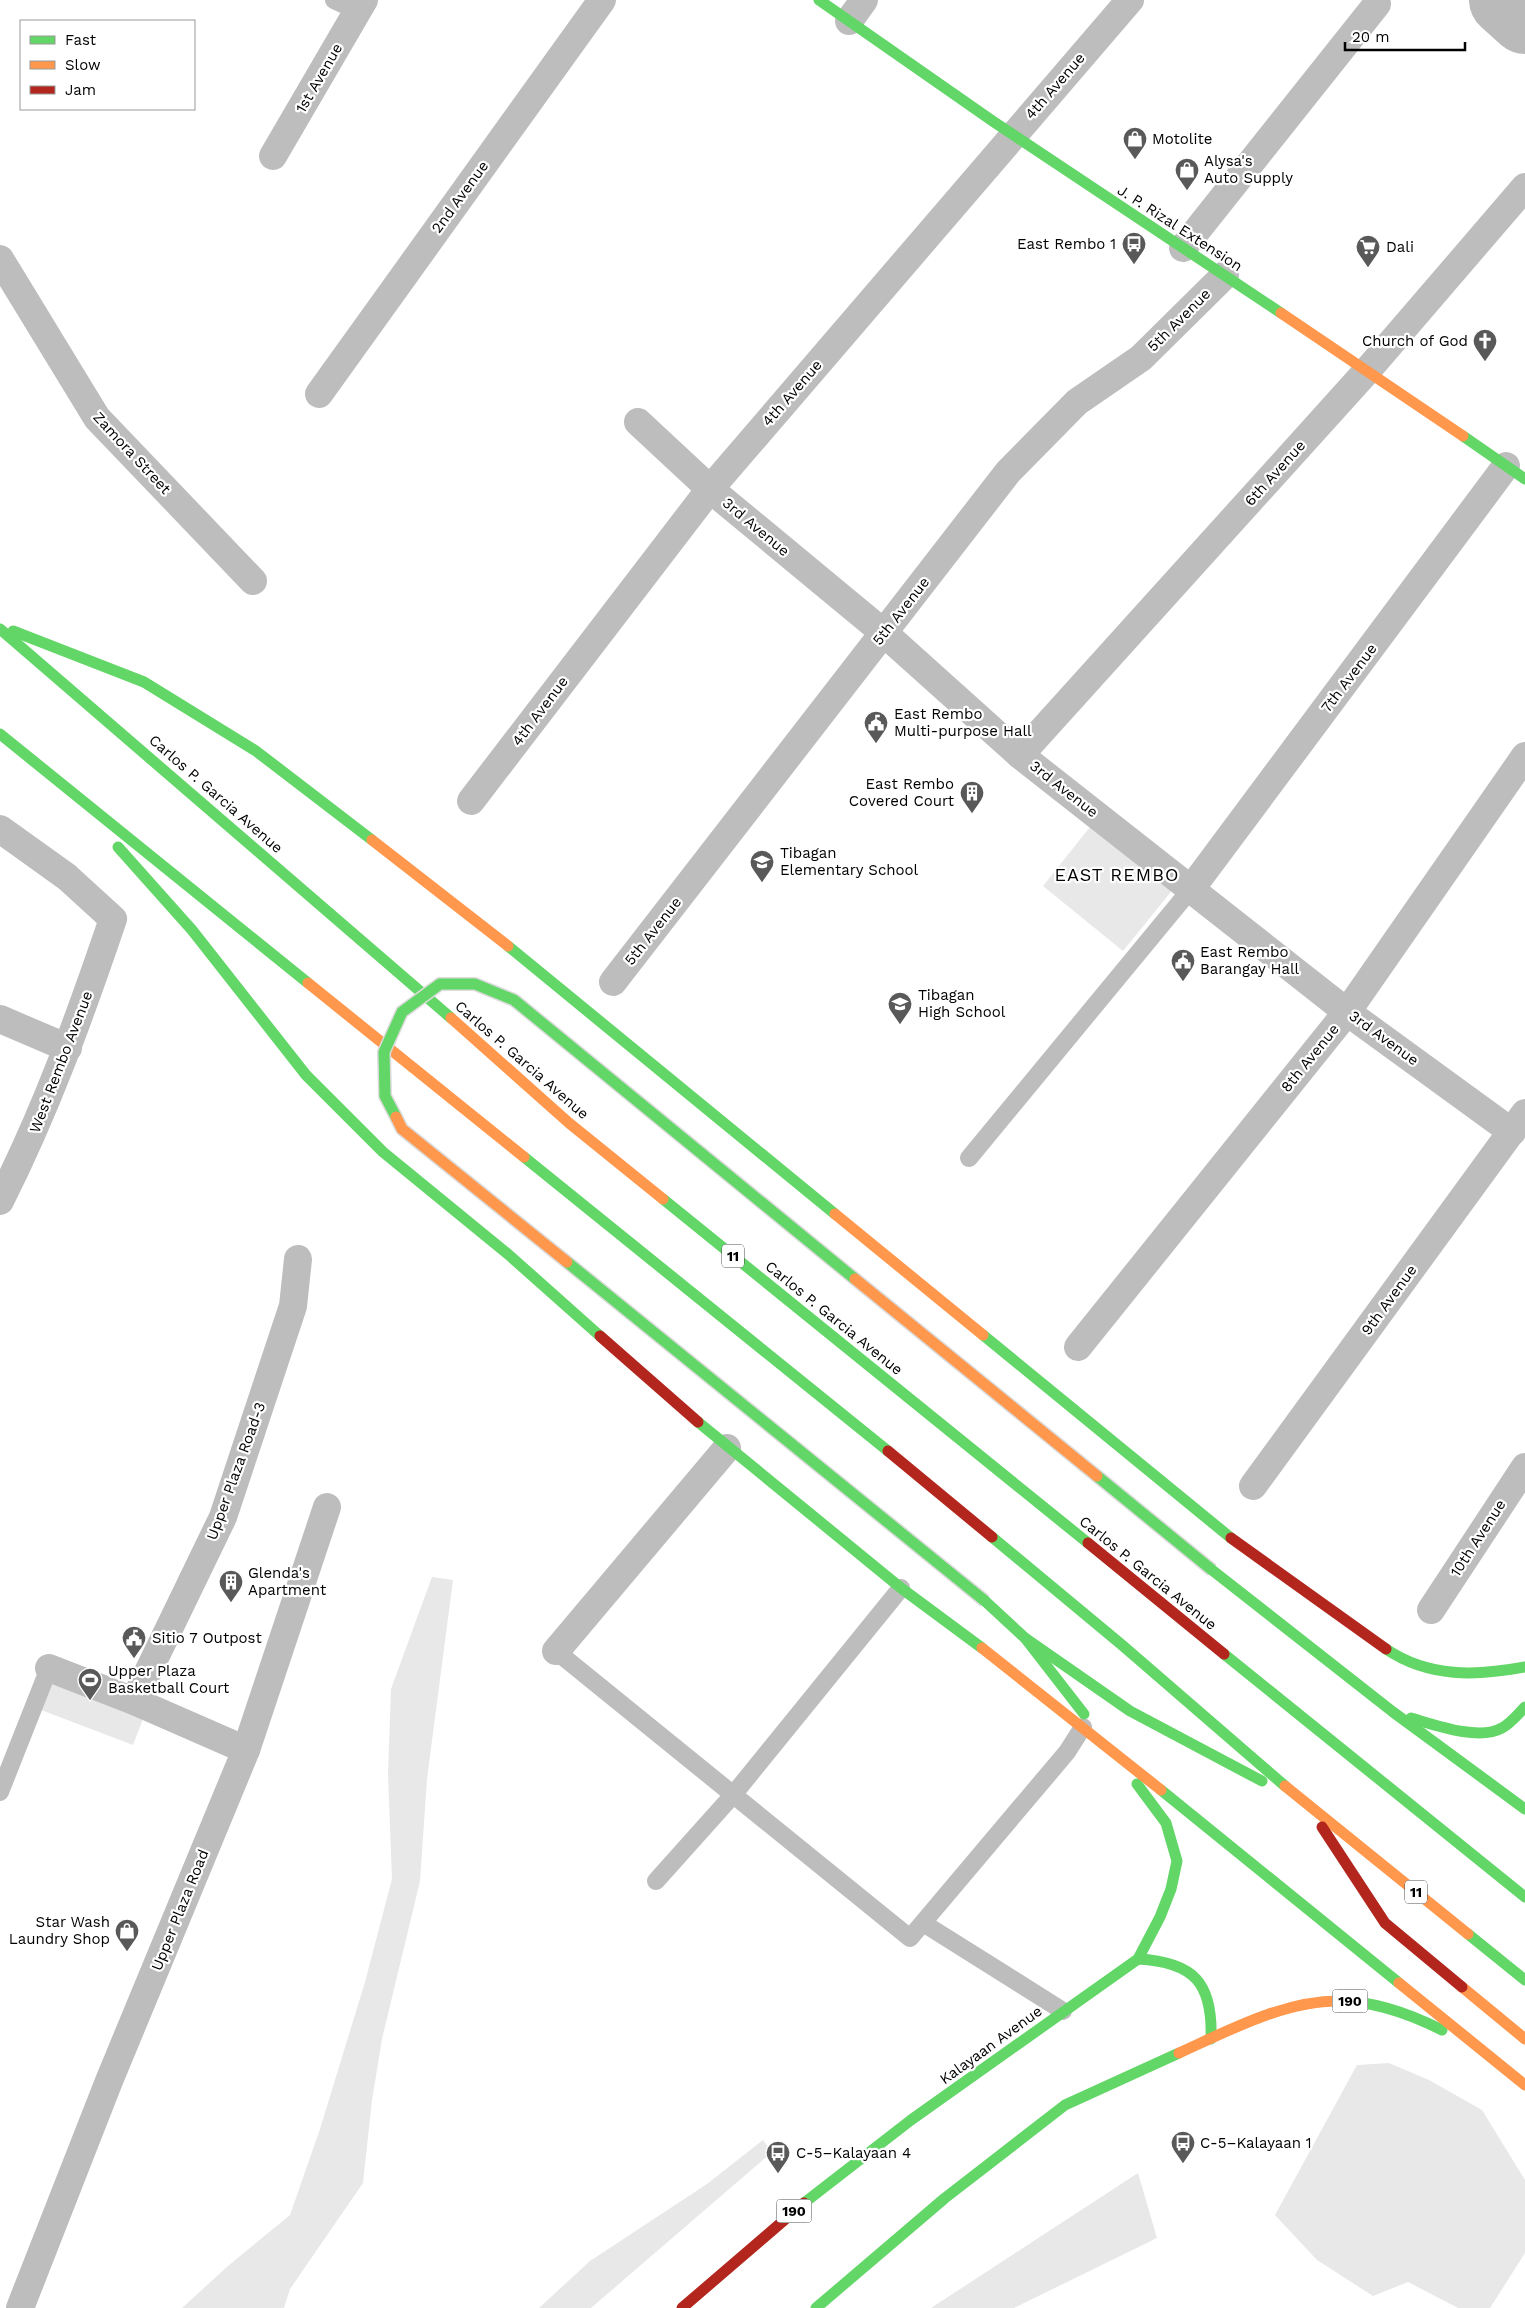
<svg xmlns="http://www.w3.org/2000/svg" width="1525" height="2308" font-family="'Work Sans',sans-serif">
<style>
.green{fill:#e8e8e8}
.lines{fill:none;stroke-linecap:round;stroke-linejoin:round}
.river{stroke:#bababa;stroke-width:72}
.lane{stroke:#bdbdbd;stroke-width:18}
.street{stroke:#bdbdbd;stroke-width:28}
.fast{stroke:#63d668;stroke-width:11}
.slow{stroke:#ff974d;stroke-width:11}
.jam{stroke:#b3261e;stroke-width:11}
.fast-bridge-casing{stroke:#dbdbdb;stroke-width:14;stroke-linecap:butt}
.slow-bridge-casing{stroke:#dbdbdb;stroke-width:14;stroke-linecap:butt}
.fast-bridge{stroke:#63d668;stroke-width:11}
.slow-bridge{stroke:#ff974d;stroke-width:11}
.labels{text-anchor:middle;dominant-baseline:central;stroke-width:4.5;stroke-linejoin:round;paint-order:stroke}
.shield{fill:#fff;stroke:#4c4c4c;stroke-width:1}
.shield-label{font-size:14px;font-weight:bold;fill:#000}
.street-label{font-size:15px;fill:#000;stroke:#fff}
.poi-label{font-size:15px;fill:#000;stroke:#fff;text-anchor:start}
.quarter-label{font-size:18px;letter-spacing:1px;fill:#000;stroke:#fff}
</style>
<rect width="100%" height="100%" fill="#fff"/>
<g class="green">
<path d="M1094,822L1174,888L1123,951L1043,886Z"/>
<path d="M432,1577L453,1580L427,1779L420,1881L382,2039L372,2100L363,2183L290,2289L284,2308H182L228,2266L290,2215L320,2129L365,1982L392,1879L388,1774L391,1689Z"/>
<path d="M46,1657L151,1698L133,1745L28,1705Z"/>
<path d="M1389,2063L1429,2080L1482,2110L1525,2180V2253L1490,2308H1458L1408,2282L1373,2296L1317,2260L1275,2215L1357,2065Z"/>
<path d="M763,2140L772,2152L591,2308H539L590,2261L707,2184Z"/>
<path d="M1138,2173L1157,2238L1014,2308H931Z"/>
</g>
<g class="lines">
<path class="river" d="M1505,0L1525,18"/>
<g class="lane">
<path d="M334,0L358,11"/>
<path d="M969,1158L1191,889"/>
<path d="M556,1651L910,1938L1067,1752L1083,1727"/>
<path d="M0,1792L49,1668"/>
<path d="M656,1881L733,1795L901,1588"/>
<path d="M923,1923L1063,2011"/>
</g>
<g class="street">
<path d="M849,21L864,0"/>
<path d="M273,156L364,0"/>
<path d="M1183,248L1377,4"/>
<path d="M0,259L97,418L253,581"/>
<path d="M319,394L602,0"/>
<path d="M638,422L710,489L884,633L1020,755L1347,1012L1512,1132"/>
<path d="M1020,755L1366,372L1525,187"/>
<path d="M471,801L710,489L1130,0"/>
<path d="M0,829L67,877L113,919C80,1016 46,1110 0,1201"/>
<path d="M1191,889L1506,466"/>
<path d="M613,982L1008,472L1077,402L1141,358L1225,275"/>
<path d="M0,1019L68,1048"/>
<path d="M1078,1347L1347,1012L1525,756"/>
<path d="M1253,1486L1525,1113"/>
<path d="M1431,1610L1525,1467"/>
<path d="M556,1651L727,1448"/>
<path d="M49,1668L134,1701L246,1750"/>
<path d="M134,1701L223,1517L293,1306L298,1259"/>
<path d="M20,2308L109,2081L246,1750L327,1507"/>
</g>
<g class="fast">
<path d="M819,0L994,122L1281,313"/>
<path d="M1463,436L1525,479"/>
<path d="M0,629L451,1018"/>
<path d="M13,631L144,682L256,751L372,840"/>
<path d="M0,734L308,983"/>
<path d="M118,847L192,930L306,1075L383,1152L509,1255L600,1336"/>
<path d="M508,946L835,1214"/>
<path d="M524,1157L888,1451"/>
<path d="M663,1199L1088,1543"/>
<path d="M983,1335L1231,1538"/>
<path d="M698,1422L901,1588L982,1648"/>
<path d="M992,1537L1122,1645L1285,1786"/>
<path d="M1212,1570L1393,1712L1525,1809"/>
<path d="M985,1601L1025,1638L1130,1711L1262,1781"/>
<path d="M1025,1638L1084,1714"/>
<path d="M1386,1649C1429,1678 1477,1676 1525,1667"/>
<path d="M1224,1654L1525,1897"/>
<path d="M1411,1718C1435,1725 1479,1741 1502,1728C1511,1723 1518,1714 1525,1707"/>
<path d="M1161,1790L1399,1983"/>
<path d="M1468,1934L1525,1980"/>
<path d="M1138,1959C1194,1962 1213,1983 1211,2039"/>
<path d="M1339,2001C1375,2001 1410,2014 1442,2030"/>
<path d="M804,2203L911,2120L1138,1959L1160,1917L1171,1889L1177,1861L1166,1823L1137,1784"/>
<path d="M816,2308L945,2198L1065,2105L1179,2053"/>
</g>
<g class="slow">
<path d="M1281,313L1463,436"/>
<path d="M372,840L508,946"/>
<path d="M308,983L524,1157"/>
<path d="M451,1018L569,1123L663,1199"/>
<path d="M835,1214L983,1335"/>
<path d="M982,1648L1161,1790"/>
<path d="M1285,1786L1468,1934"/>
<path d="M1399,1983L1525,2085"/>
<path d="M1462,1987L1525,2039"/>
<path d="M1179,2053C1230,2030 1283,2001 1339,2001"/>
</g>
<g class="jam">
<path d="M600,1336L698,1422"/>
<path d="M888,1451L992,1537"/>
<path d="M1231,1538L1386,1649"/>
<path d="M1088,1543L1224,1654"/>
<path d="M1322,1827L1385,1923L1462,1987"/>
<path d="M682,2308L804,2203"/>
</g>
<defs>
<g id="fast-bridge">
<path d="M396,1117L385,1096L384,1052L402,1012L440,984H475L514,1000L855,1279"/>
<path d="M567,1262L985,1601"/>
<path d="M1097,1476L1212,1570"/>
</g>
<g id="slow-bridge">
<path d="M396,1117L402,1129L567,1262"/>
<path d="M855,1279L1097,1476"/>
</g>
</defs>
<use href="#fast-bridge" class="fast-bridge-casing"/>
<use href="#slow-bridge" class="slow-bridge-casing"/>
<use href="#fast-bridge" class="fast-bridge"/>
<use href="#slow-bridge" class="slow-bridge"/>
</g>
<defs>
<symbol id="shop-pin" viewBox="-11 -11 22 30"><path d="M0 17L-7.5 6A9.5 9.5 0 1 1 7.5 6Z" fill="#595959" stroke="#fff"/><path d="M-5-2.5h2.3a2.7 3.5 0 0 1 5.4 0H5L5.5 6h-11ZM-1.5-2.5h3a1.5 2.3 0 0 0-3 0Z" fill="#fff"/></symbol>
<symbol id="bus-pin" viewBox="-11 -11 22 30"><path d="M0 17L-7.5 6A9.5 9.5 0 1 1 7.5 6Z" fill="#595959" stroke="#fff"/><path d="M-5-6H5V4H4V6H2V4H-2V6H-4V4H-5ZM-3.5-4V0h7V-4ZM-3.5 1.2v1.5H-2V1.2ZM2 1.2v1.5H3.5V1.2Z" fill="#fff"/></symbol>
<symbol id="supermarket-pin" viewBox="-11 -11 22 30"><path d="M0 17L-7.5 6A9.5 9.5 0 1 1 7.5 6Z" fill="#595959" stroke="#fff"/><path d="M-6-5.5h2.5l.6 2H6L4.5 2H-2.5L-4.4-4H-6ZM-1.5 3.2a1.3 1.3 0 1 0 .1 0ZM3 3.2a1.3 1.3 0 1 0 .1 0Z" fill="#fff"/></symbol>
<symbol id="church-pin" viewBox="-11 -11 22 30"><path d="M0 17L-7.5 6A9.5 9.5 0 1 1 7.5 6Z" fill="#595959" stroke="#fff"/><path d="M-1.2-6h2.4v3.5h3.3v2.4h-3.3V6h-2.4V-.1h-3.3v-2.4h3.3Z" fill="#fff"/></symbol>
<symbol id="civic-pin" viewBox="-11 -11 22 30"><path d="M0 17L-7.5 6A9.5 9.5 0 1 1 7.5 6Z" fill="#595959" stroke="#fff"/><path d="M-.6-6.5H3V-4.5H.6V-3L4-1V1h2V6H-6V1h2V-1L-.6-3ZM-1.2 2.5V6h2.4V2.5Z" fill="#fff"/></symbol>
<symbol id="building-pin" viewBox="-11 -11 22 30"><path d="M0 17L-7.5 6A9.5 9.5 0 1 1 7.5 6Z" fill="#595959" stroke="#fff"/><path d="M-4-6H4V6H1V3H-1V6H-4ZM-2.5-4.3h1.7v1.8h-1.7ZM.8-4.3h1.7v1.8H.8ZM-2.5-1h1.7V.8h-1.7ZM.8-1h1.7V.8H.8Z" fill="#fff"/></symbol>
<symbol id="school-pin" viewBox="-11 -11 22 30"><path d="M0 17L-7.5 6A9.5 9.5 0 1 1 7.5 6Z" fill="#595959" stroke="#fff"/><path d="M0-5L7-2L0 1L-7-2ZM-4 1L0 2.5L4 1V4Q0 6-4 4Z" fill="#fff"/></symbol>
<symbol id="stadium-pin" viewBox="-11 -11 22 30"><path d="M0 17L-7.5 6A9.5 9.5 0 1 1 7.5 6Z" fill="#595959" stroke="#fff"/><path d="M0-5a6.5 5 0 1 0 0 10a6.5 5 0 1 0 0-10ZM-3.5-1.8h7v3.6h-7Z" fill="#fff"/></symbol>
</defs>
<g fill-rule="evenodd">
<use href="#shop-pin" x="1121" y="125" width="28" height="38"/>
<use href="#shop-pin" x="1173" y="156" width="28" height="38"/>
<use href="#bus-pin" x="1120" y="230" width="28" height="38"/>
<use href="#supermarket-pin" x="1354" y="233" width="28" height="38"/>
<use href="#church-pin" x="1471" y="327" width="28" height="38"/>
<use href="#civic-pin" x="862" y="709" width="28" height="38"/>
<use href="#building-pin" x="958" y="779" width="28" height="38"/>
<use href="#school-pin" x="748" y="848" width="28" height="38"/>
<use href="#civic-pin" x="1169" y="947" width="28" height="38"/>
<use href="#school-pin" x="886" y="990" width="28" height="38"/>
<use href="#building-pin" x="217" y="1568" width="28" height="38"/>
<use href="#civic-pin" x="120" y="1624" width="28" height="38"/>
<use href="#stadium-pin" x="76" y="1666" width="28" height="38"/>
<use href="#shop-pin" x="113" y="1917" width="28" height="38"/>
<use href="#bus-pin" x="1169" y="2129" width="28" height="38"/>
<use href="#bus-pin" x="764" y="2139" width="28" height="38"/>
</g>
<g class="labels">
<g class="shield">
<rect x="722" y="1244.5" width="22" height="23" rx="4"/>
<rect x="1405" y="1880.5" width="22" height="23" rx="4"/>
<rect x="1332.5" y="1989.5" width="35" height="23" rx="4"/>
<rect x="776.5" y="2199.5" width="35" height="23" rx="4"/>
</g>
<g class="shield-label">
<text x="733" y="1256">11</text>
<text x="1416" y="1892">11</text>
<text x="1350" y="2001">190</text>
<text x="794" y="2211">190</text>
</g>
<g class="street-label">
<text transform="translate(319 78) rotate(-60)">1st Avenue</text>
<text transform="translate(1055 86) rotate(-49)">4th Avenue</text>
<text transform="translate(460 197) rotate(-54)">2nd Avenue</text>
<text transform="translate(1180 228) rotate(33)">J. P. Rizal Extension</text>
<text transform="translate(1179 320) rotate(-45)">5th Avenue</text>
<text transform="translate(792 393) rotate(-49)">4th Avenue</text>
<text transform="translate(132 453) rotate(47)">Zamora Street</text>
<text transform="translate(1275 473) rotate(-48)">6th Avenue</text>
<text transform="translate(756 527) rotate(40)">3rd Avenue</text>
<text transform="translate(901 611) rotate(-52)">5th Avenue</text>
<text transform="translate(1349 678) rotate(-53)">7th Avenue</text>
<text transform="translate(540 711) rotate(-53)">4th Avenue</text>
<text transform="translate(1064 789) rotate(38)">3rd Avenue</text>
<text transform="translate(216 794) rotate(41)">Carlos P. Garcia Avenue</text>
<text transform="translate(653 931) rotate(-52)">5th Avenue</text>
<text transform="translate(1384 1038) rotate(36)">3rd Avenue</text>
<text transform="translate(1310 1058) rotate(-51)">8th Avenue</text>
<text transform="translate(522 1060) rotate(41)">Carlos P. Garcia Avenue</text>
<text transform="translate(61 1062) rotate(-69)">West Rembo Avenue</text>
<text transform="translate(1389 1300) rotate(-54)">9th Avenue</text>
<text transform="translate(834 1318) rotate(39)">Carlos P. Garcia Avenue</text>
<text transform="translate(236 1471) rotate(-70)">Upper Plaza Road-3</text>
<text transform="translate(1478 1538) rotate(-57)">10th Avenue</text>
<text transform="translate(1148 1573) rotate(39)">Carlos P. Garcia Avenue</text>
<text transform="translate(180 1910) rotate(-68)">Upper Plaza Road</text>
<text transform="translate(991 2045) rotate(-36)">Kalayaan Avenue</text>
</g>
<g class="poi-label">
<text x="1152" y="139">Motolite</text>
<text x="1204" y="161">Alysa's<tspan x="1204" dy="17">Auto Supply</tspan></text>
<text x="1116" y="244" text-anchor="end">East Rembo 1</text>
<text x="1386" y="247">Dali</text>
<text x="1468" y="341" text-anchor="end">Church of God</text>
<text x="894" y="714">East Rembo<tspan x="894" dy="17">Multi-purpose Hall</tspan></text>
<text x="954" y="784" text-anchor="end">East Rembo<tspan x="954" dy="17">Covered Court</tspan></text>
<text x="780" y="853">Tibagan<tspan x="780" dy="17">Elementary School</tspan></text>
<text x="1200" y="952">East Rembo<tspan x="1200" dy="17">Barangay Hall</tspan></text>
<text x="918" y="995">Tibagan<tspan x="918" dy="17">High School</tspan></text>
<text x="248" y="1573">Glenda's<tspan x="248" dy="17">Apartment</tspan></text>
<text x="152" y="1638">Sitio 7 Outpost</text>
<text x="108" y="1671">Upper Plaza<tspan x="108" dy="17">Basketball Court</tspan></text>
<text x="110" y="1922" text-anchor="end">Star Wash<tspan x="110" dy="17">Laundry Shop</tspan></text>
<text x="1200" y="2143">C-5–Kalayaan 1</text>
<text x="796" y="2153">C-5–Kalayaan 4</text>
</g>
<g class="quarter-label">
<text x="1117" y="874">EAST REMBO</text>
</g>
</g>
<rect x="20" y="20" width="175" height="90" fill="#ffffff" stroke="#999999"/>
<rect x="30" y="36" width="25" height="8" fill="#63d668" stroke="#999999"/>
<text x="65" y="45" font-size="15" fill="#000000">Fast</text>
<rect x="30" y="61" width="25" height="8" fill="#ff974d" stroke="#999999"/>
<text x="65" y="70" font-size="15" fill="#000000">Slow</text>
<rect x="30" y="86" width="25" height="8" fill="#b3261e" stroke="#999999"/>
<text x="65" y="95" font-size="15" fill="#000000">Jam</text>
<path d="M1345 42v8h120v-8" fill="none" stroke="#000000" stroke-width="2.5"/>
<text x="1352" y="42" font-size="15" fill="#000000" stroke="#ffffff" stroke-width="4" paint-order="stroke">20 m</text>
</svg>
